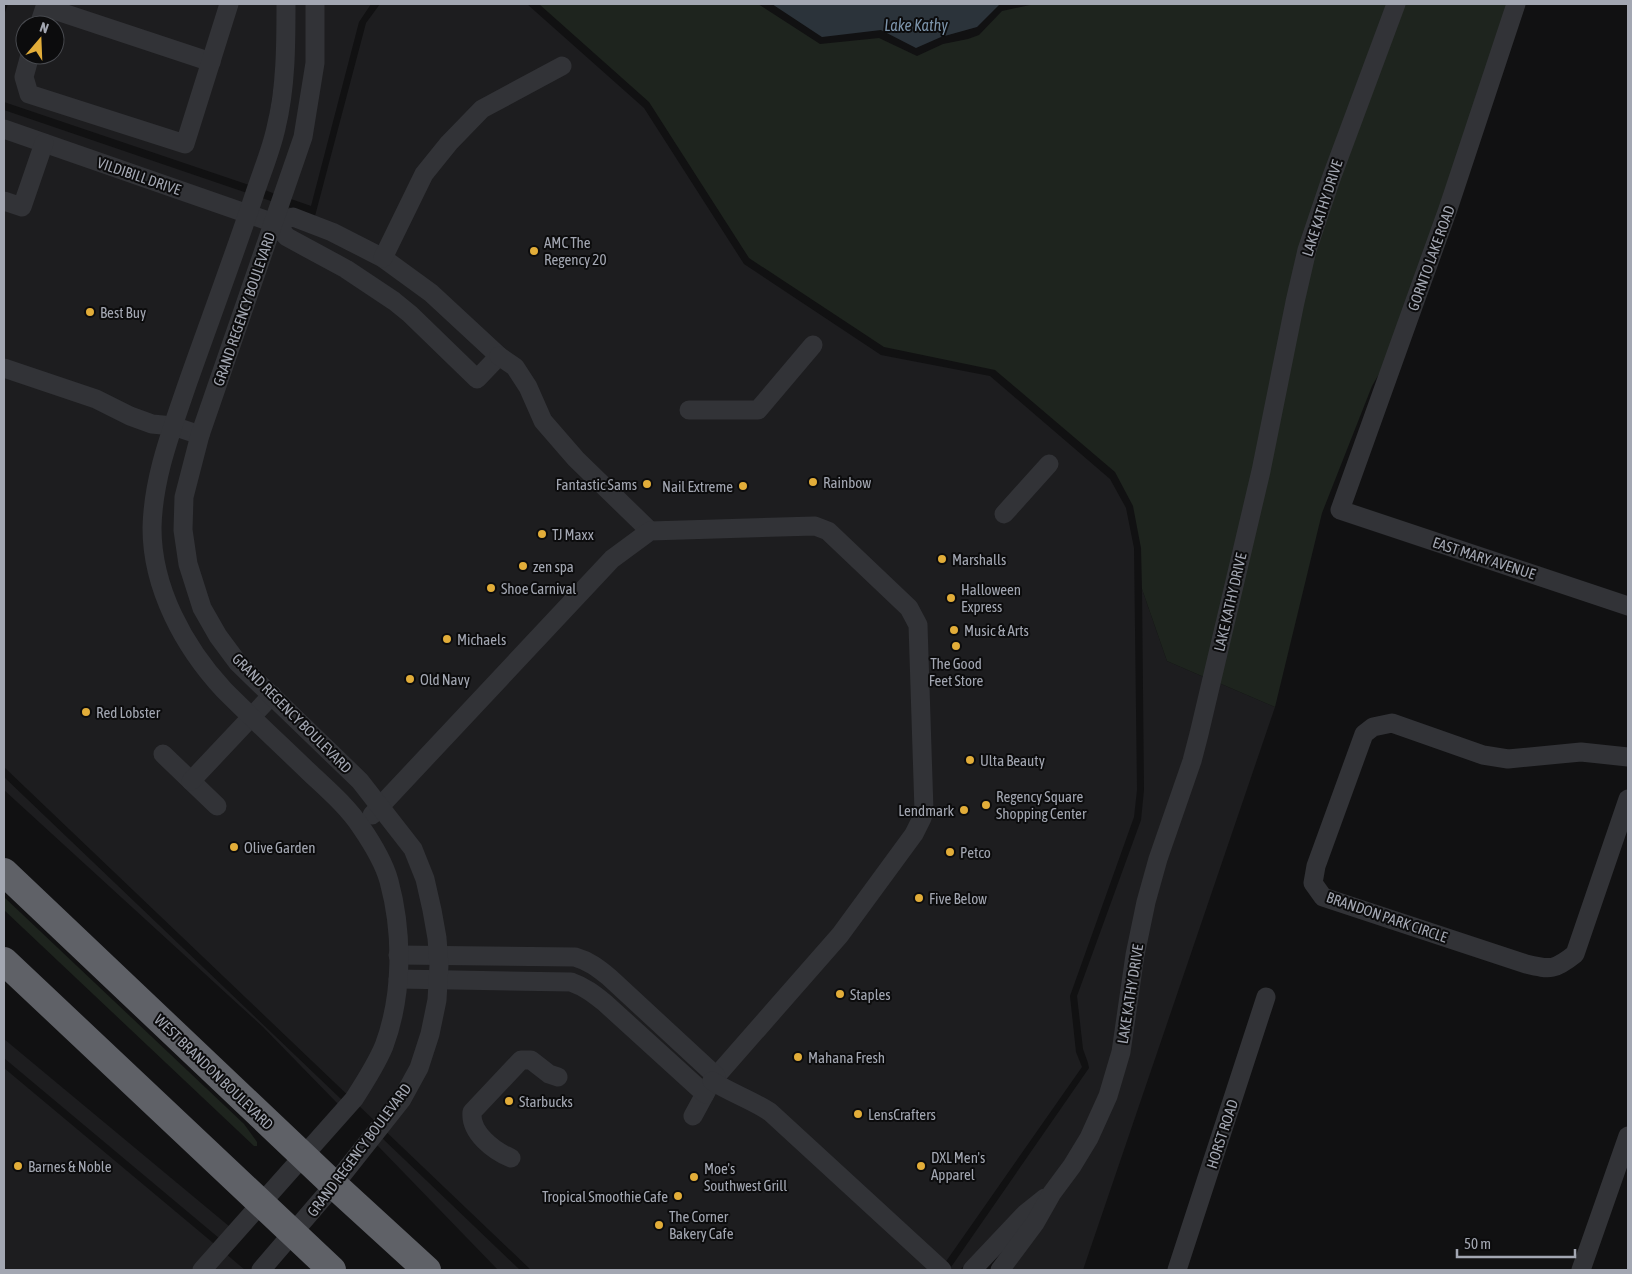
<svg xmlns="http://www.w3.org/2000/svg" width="1632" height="1274" font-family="'Asap Condensed',sans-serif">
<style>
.built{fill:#1d1d1f;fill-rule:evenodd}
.green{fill:#1e241e}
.water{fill:#2b333a}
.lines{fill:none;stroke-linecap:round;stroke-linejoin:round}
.minor{stroke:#323337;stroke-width:19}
.highway{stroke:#5f6167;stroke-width:28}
.poi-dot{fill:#e2ad39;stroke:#0c0c0d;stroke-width:2}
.labels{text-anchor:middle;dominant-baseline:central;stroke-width:4;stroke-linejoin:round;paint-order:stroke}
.street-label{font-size:15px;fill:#a3a7b2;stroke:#0c0c0d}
.poi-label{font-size:15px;fill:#a3a7b2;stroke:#0c0c0d;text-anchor:start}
.water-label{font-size:16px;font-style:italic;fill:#7c94ab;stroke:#0c0c0d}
</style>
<rect width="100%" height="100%" fill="#111112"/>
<g class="built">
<path d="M8,4H278V56L268,126L249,185L4,102V15ZM25,25H55V55H25Z"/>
<path d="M294,4H306L307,63L295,136L275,194L265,190Z"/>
<path d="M323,4H371L359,22L311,206L291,199Z"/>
<path d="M380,4H527L644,108L744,264L881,355L990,376L1110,479L1126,508L1134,548L1137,790L1134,817L1070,996L1076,1052L1082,1067L940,1270H531L4,767V110L315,216L366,23Z"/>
<path d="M1142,589L1167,661L1204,677L1113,1051L1100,1093L1082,1134L1065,1161L1046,1187L1019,1208L960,1270H949L1089,1068L1088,1063L1083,1049L1077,996L1141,820L1144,790Z"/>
<path d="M1219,683L1275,707L1083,1270H1010L1079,1170L1143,956L1154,903Z"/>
<path d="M4,777L342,1100L338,1104L263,1027L4,790Z"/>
<path d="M4,1039L230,1227L219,1238L4,1058Z"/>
<path d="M4,1068L200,1232L245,1270H4Z"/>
<path d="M382,1138L520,1270H498L377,1145Z"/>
</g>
<g class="green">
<path d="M539,4H758L820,44L879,38L917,56L943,44L968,39L979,35L1002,11L1035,4H1387L1253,470L1204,677L1167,661L1142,589L1141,548L1133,506L1115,472L995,370L884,347L749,258L649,102Z"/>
<path d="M1404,4H1507L1441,206L1383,367L1372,386L1322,513L1275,707L1219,683L1303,303L1320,233Z"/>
<path d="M4,897L244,1124L257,1142V1146H254L4,910Z"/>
</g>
<path class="water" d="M772,4H1000L977,27L941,37L916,48L881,30L822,37Z"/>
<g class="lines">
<g class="minor">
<path d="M1516,4L1448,209L1340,510L1628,606"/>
<path d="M39,25L45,7L211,62"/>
<path d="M30,55L24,77L29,94L185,144L229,4"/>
<path d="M4,129L274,223L287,237L346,269L394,301L410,314L477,379L499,356L431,293L383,258L332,232L293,217L274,223"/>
<path d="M4,201L22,207L44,143"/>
<path d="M383,258L424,174L449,143L482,109L562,66"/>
<path d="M499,356L515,367L528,387L543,421L576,459L650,531"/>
<path d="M4,368L96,399L130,416L152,424L173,426L200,435"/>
<path d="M689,410H758L813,345"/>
<path d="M1004,514L1049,464"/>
<path d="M163,754L217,806"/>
<path d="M1628,757L1581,752L1508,759L1483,755L1392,723L1373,727L1364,734L1316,866L1313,883L1323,897L1526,964C1551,970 1555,970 1575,954L1628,799"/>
<path d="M191,781L272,695"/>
<path d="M372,815L612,559L650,531L815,526L828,531L909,608L918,625L924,811L922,818L914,834L840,935L712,1081L693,1116"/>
<path d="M398,955L575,957C589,961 598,968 609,977L716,1076"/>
<path d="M398,979L571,982C585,987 594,994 605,1003L705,1094"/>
<path d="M712,1081C731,1093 752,1100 770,1112L942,1270"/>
<path d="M511,1158C494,1151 470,1133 472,1112L521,1060H531L549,1074L558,1077"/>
<path d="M202,1270L354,1099C365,1082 376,1065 384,1046C403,995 403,933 389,881C384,863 372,843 361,827C347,806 327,789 309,772C281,745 252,718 224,690C184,647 152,588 152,528C153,477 172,429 188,382C210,320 233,258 254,196C261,174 271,151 276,128C286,87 286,45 286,4"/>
<path d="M261,1270L334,1185L402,1099L419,1068L430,1034L437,1000L439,965L437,938L432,910L425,879L413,849L360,781L238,663L218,636L202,608L188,564L183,530L184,497L200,435L303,137L315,63V4"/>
<path d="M972,1270L1025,1214L1045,1198"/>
<path d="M1000,1270L1035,1223L1052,1193L1072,1166L1089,1138L1108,1096L1121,1052L1135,955L1146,902L1158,859L1192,761L1199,734L1261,471L1295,302L1307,250L1332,176L1396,4"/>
<path d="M1177,1270L1266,997"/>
<path d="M1581,1270L1628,1136"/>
</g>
<g class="highway">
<path d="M4,872L334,1185L427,1270"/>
<path d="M4,961L332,1270"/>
</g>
</g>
<g class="poi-dot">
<circle cx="534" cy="251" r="5"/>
<circle cx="90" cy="312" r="5"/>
<circle cx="813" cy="482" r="5"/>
<circle cx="647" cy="484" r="5"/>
<circle cx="743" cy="486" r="5"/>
<circle cx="542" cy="534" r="5"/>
<circle cx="942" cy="559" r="5"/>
<circle cx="523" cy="566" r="5"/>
<circle cx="491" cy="588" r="5"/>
<circle cx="951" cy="598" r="5"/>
<circle cx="954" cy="630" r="5"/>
<circle cx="447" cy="639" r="5"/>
<circle cx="956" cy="646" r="5"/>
<circle cx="410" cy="679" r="5"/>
<circle cx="86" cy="712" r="5"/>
<circle cx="970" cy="760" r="5"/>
<circle cx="986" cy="805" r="5"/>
<circle cx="964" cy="810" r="5"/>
<circle cx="234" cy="847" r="5"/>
<circle cx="950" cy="852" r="5"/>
<circle cx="919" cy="898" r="5"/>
<circle cx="840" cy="994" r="5"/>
<circle cx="798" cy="1057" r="5"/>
<circle cx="509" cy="1101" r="5"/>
<circle cx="858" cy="1114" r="5"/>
<circle cx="18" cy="1166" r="5"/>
<circle cx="921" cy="1166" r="5"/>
<circle cx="694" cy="1177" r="5"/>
<circle cx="678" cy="1196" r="5"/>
<circle cx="659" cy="1225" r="5"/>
</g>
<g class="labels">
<g class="street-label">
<text transform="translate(139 176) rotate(19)">VILDIBILL DRIVE</text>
<text transform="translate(1322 208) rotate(-72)">LAKE KATHY DRIVE</text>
<text transform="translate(1431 258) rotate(-70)">GORNTO LAKE ROAD</text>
<text transform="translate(244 309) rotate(-71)">GRAND REGENCY BOULEVARD</text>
<text transform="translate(1484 558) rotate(18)">EAST MARY AVENUE</text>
<text transform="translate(1230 602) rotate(-77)">LAKE KATHY DRIVE</text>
<text transform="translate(292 713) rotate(45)">GRAND REGENCY BOULEVARD</text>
<text transform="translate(1387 917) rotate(19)">BRANDON PARK CIRCLE</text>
<text transform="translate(1130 994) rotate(-81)">LAKE KATHY DRIVE</text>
<text transform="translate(214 1072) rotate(44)">WEST BRANDON BOULEVARD</text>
<text transform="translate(1222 1134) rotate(-72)">HORST ROAD</text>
<text transform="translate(359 1150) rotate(-53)">GRAND REGENCY BOULEVARD</text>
</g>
<g class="poi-label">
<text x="544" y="242">AMC The<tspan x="544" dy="17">Regency 20</tspan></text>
<text x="100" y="312">Best Buy</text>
<text x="823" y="482">Rainbow</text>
<text x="637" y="484" text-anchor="end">Fantastic Sams</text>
<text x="733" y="486" text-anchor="end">Nail Extreme</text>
<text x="552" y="534">TJ Maxx</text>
<text x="952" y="559">Marshalls</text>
<text x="533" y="566">zen spa</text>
<text x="501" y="588">Shoe Carnival</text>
<text x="961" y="589">Halloween<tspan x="961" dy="17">Express</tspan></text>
<text x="964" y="630">Music &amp; Arts</text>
<text x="457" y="639">Michaels</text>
<text x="956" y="663" text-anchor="middle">The Good<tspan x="956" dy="17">Feet Store</tspan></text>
<text x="420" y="679">Old Navy</text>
<text x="96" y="712">Red Lobster</text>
<text x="980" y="760">Ulta Beauty</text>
<text x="996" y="796">Regency Square<tspan x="996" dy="17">Shopping Center</tspan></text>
<text x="954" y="810" text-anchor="end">Lendmark</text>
<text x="244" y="847">Olive Garden</text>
<text x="960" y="852">Petco</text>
<text x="929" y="898">Five Below</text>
<text x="850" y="994">Staples</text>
<text x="808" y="1057">Mahana Fresh</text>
<text x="519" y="1101">Starbucks</text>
<text x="868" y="1114">LensCrafters</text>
<text x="931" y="1157">DXL Men's<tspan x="931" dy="17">Apparel</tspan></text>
<text x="28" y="1166">Barnes &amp; Noble</text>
<text x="704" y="1168">Moe's<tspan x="704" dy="17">Southwest Grill</tspan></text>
<text x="668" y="1196" text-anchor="end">Tropical Smoothie Cafe</text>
<text x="669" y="1216">The Corner<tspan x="669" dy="17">Bakery Cafe</tspan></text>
</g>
<g class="water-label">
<text x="916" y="25">Lake Kathy</text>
</g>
</g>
<rect width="1632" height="1274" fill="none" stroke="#a3a7b2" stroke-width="10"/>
<g transform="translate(40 40) rotate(19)"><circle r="24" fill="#0c0c0d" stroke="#484a4f"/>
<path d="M0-4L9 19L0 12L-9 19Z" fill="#e2ad39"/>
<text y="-8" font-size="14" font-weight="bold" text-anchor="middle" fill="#a3a7b2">N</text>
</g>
<path d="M1457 1249v8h118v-8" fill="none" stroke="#a3a7b2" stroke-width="2.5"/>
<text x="1464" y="1249" font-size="15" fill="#a3a7b2" stroke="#0c0c0d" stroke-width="4" paint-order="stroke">50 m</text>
</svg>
